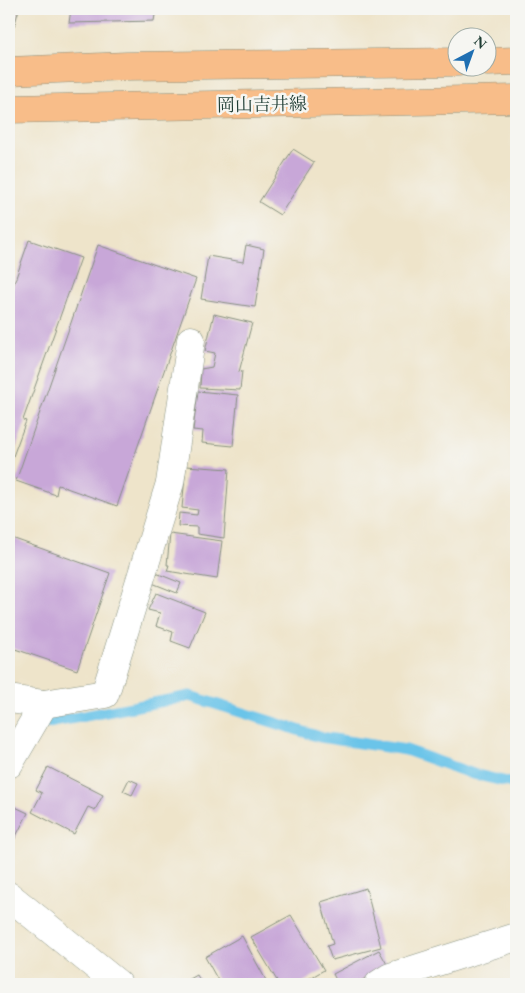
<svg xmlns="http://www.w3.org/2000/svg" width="525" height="993" font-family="'EB Garamond','Noto Serif JP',serif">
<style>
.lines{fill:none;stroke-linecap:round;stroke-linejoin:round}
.stream{stroke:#6bc4e9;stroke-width:11}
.building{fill:#c8a7d8}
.minor-casing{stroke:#86907f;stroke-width:29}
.major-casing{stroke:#86907f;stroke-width:29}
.minor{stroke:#fff;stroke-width:28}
.major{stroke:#f8bd89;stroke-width:28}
.labels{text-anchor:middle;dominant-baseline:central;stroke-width:5;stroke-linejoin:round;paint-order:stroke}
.street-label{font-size:18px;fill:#1f3d34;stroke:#f6f6f2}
</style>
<rect width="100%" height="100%" fill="#f6f6f2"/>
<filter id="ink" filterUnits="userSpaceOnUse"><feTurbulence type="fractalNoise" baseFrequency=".02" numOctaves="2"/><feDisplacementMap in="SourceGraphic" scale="10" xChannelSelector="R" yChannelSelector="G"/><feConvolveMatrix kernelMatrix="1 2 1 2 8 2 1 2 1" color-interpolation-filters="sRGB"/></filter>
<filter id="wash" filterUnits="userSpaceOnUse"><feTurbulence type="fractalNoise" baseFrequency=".0096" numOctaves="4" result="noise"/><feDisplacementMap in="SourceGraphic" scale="20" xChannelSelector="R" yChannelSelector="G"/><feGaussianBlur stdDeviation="1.12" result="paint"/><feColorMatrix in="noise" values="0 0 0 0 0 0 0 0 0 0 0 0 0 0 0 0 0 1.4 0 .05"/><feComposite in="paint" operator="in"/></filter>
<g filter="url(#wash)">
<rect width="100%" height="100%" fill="#eee4ca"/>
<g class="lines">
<path class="stream" d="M38,716L48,723L190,696L320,737L406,750L473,774L516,784"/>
</g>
<g id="blocks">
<g class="building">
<path d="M9,9H19L14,27L9,25Z"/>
<path d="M71,9H156L154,21L69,23Z"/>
<path d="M293,149L314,162L280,215L259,202Z"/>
<path d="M29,240L81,258L23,420L26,421L9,467V298Z"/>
<path d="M98,245L196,279L117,506L58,485L56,495L16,481Z"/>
<path d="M246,245L264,249L255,307L201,299L208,256L243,262Z"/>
<path d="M214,314L252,323L239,372L242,371L240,390L200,388L201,369L212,367L215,353L205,351Z"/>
<path d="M198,391L238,395L233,446L202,443L203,431L193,430Z"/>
<path d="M186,466L229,469L224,538L197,534V527L178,526L179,513L197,515L198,510L182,508Z"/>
<path d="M170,534L222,541L217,579L167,571L169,565H167Z"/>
<path d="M9,537L110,573L77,670L9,647Z"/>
<path d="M156,573L181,583L177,593L152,583Z"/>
<path d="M156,593L205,612L190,648L171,641L173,632L156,626L160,613L148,610Z"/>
<path d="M48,767L103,795L95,810L88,807L74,834L32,812L42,793L36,790Z"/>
<path d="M129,779L138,783L132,795L123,791Z"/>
<path d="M9,804L28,813L13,842L9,839Z"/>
<path d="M366,888L381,947L332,960L327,946L333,944L321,902Z"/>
<path d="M291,915L324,970L300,984H279L251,937Z"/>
<path d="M242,936L268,984H220L205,957Z"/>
<path d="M379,950L388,966L355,984H338L333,974Z"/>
<path d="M197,975L202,984H181Z"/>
</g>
</g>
</g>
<g filter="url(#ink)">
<use href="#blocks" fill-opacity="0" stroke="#86907f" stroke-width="1"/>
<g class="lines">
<defs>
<g id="minor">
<path d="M9,699L44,704L105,694L170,483L191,340"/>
<path d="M9,764L44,704"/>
<path d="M9,896L118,984"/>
<path d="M379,984L390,977L516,937"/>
</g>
<g id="major">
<path d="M488,62L516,61"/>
<path d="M9,71L127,66L458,62"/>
<path d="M9,109L516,99"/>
</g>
</defs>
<use href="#minor" class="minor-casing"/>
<use href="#major" class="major-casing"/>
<use href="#minor" class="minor"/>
<use href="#major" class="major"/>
</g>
</g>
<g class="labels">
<g class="street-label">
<text transform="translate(262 104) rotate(-1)">岡山吉井線</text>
</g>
</g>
<rect width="525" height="993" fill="none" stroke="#f6f6f2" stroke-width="30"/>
<g transform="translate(472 52) rotate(41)"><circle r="24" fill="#f6f6f2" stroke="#a0aca6"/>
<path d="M0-4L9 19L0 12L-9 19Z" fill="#1f6fb2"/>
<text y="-8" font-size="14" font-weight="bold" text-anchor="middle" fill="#1f3d34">N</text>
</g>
</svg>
